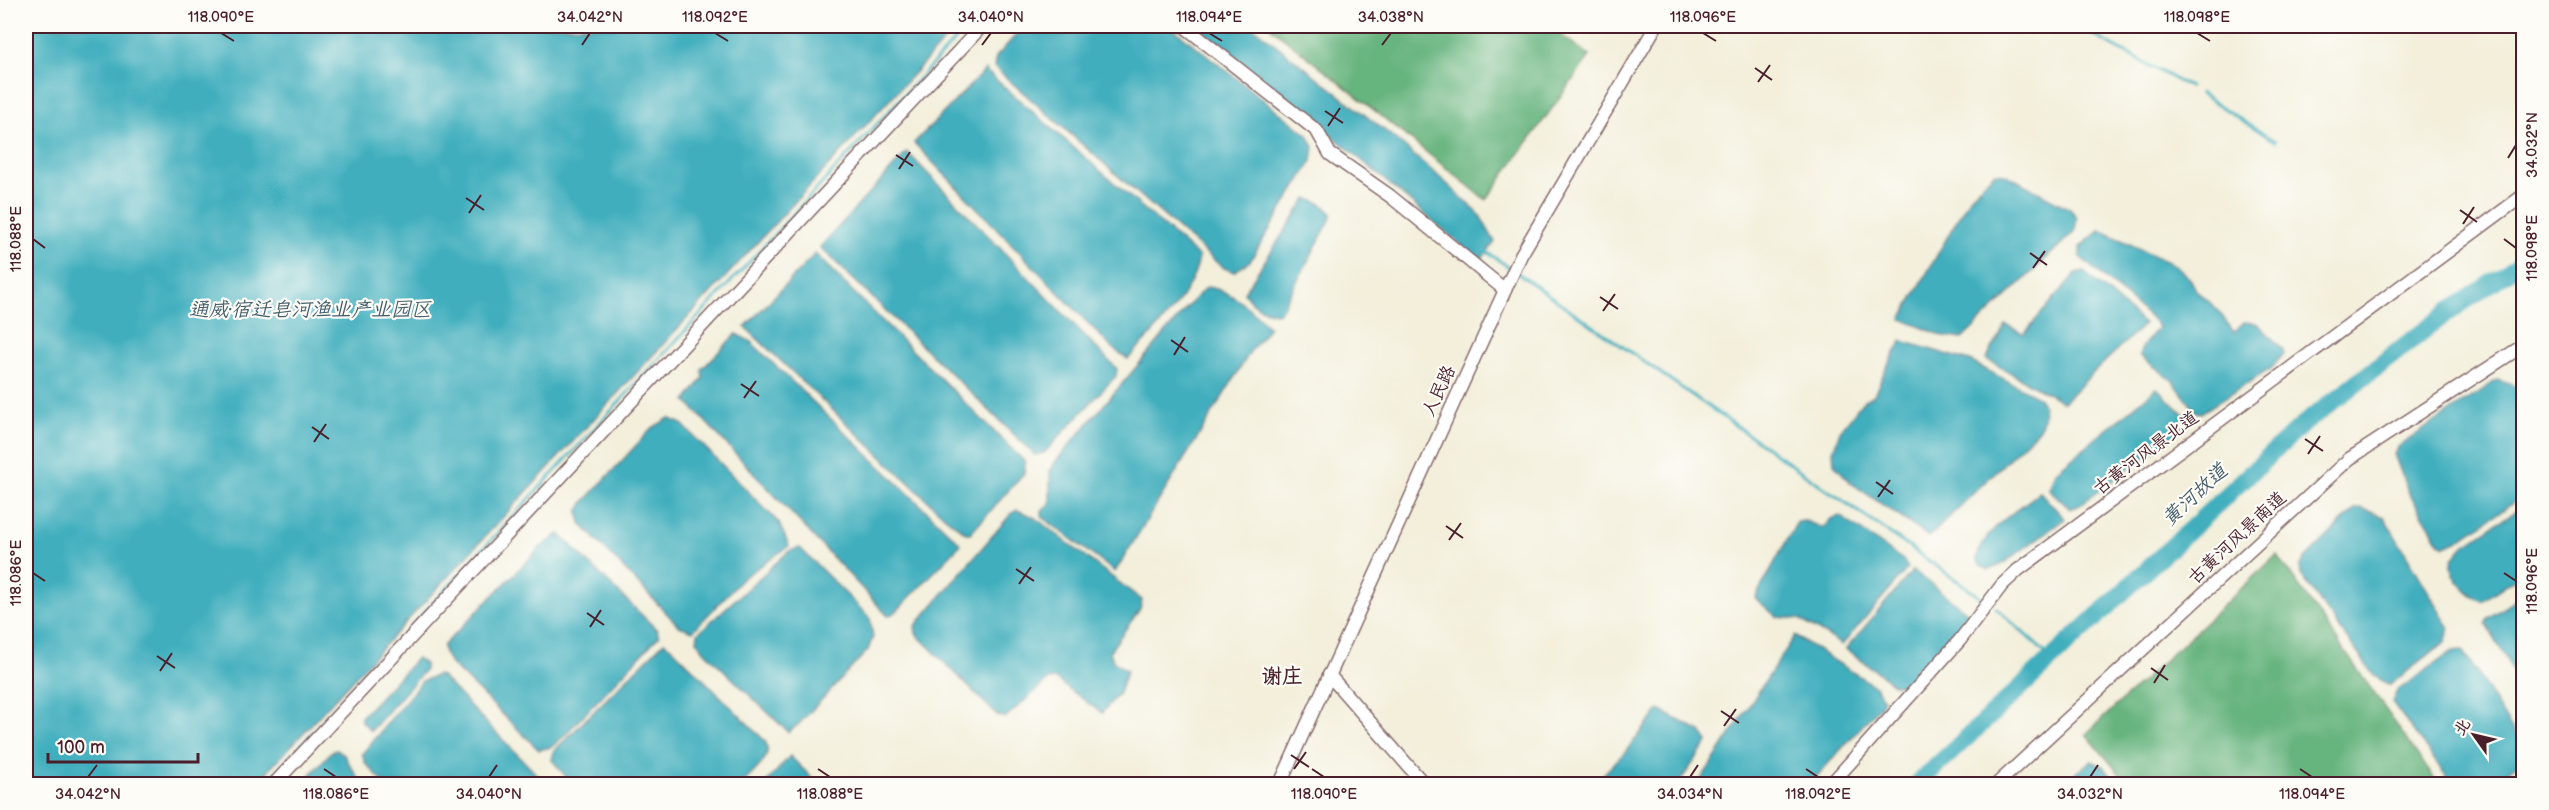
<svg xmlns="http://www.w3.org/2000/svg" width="2549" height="810" font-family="'Balsamiq Sans','LXGW WenKai TC',sans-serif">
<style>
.forest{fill:#66b47e;stroke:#586a54;stroke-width:1.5}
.water{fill:#40aebd;stroke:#456674;stroke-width:1.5}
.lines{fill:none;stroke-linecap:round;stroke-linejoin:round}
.stream{stroke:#40aebd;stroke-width:3}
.river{stroke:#40aebd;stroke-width:18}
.minor-casing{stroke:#856869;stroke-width:15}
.minor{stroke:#fff;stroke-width:12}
.ticks{fill:none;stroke:#4a1f2b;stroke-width:2}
.labels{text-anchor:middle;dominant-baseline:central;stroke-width:4.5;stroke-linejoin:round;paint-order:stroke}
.street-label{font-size:18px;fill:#4a1f2b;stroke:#fdfcf7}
.water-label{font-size:20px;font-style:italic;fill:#465f6d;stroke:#fdfcf7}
.quarter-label{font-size:21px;font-weight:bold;fill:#4a1f2b;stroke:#fdfcf7}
.neatline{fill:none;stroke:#4a1f2b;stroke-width:2}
.ticks-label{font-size:15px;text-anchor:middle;fill:#4a1f2b}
</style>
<rect width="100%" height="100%" fill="#fdfcf7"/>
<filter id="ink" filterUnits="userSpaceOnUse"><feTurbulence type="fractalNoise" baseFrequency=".0167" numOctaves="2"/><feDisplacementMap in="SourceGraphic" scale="12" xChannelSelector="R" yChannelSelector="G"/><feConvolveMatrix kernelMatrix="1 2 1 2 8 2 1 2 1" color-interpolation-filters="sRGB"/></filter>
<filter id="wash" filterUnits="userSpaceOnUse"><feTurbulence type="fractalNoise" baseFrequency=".008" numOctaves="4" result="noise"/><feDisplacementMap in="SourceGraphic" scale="24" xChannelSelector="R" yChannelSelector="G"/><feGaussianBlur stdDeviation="1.35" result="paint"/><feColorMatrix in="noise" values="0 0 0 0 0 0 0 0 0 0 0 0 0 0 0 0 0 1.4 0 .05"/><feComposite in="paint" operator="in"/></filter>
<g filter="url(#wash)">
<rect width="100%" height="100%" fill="#f3efdb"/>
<g class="forest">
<path d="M1269,26H1549L1590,56L1486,200Z"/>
<path d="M2277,555L2438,784H2128L2086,734Z"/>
</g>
<g class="water">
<path d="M26,26H958L256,784H26Z"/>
<path d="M1024,26H1170L1308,135L1314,147L1312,161L1250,261L1234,272L1222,267L994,67L996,57Z"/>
<path d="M1196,26H1252L1393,137L1443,180L1479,214L1495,242L1480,261L1347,148Z"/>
<path d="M985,70L1199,257C1193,295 1153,332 1128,359L1112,348L914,143Z"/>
<path d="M907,152L1117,369L1116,376L1044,453L1035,455L820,247Z"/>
<path d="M1994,173L2005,174L2070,209L2077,217L2075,231L1962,339L1943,336L1901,319L1970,197Z"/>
<path d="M1307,198L1322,204L1332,214L1329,222L1282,309L1277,313C1262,311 1251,304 1244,292Z"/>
<path d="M2100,230L2177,266L2191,280L2196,290L2216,308L2234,332L2244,322L2256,323L2282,348L2284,353L2272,368L2201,413L2196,412L2173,381L2139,355L2143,346L2158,328L2155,322L2080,257V247Z"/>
<path d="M815,254L1025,462V472L971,533H966L945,517L745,327Z"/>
<path d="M2084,272L2144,324L2063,402L1986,359L2006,325L2024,334L2075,274Z"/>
<path d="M1207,287C1230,289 1253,311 1269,327L1250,352L1115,572L1042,517V511L1050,503V471L1056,461L1196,297Z"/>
<path d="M736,334L750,341L961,544L896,612L888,616L686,401L703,378L702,369Z"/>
<path d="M1902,341L1970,361L2038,397C2046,408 2046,418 2038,430L1929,537L1851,483L1834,464L1833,451L1840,431L1864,400L1874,395L1886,368Z"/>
<path d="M2497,380L2513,385L2523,392V496L2457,541L2445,546L2440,543L2408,491L2394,454L2399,446Z"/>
<path d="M2157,388L2189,419L2188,425L2078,506L2070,509L2049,489L2055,472Z"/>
<path d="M669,418L682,424L779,523L789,546L743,578L693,631L679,626L582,525L578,512L584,502L652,428Z"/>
<path d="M2040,492L2065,519L2001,565L1989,570L1981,566L1977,559C1981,531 2019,509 2040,492Z"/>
<path d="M2523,506V573L2482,601C2470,596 2450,578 2452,563C2453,556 2459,551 2463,546Z"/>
<path d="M2361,508L2384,517L2450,628L2445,642L2390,685L2374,676L2301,575L2300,567L2305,559L2355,509Z"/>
<path d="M1017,510L1034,517L1142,600L1140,609L1110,651L1113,661L1127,671L1119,693L1102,713L1055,679L1048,680L1005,718L997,715L916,634L915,626L1011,514Z"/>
<path d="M1840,516L1903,560L1908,568L1842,645L1799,619L1777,617L1755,598L1797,522L1805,521L1823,528L1831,519Z"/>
<path d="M559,534L657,630L659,636L561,739L551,747L539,750L450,663L444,653L443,646L541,547Z"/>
<path d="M800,548L870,618L873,637L868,650L798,725L788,732L705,652L697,641L698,633L789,551Z"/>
<path d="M1913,570L1971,615L1911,685H1895L1846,649Z"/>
<path d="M2523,595V688L2486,624L2488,618Z"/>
<path d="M1795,636L1875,686L1883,698L1881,705L1810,784H1698Z"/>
<path d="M664,642L672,648L765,741C775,757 752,773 742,784H572L552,760L554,751Z"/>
<path d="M2463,650L2523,747L2522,760L2492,784H2452L2392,702L2397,691L2453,651Z"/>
<path d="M417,658L425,664V670L371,731L361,721V717Z"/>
<path d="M437,675L441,676L546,784H385L366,764L362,754L422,681Z"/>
<path d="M1659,710L1701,732L1708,742L1678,784H1594L1626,751Z"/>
<path d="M337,749L344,755L362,784H302L331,752Z"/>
<path d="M790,756L818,784H765Z"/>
<path d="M2091,761L2103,766L2118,784H2061Z"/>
</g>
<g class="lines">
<g class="stream">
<path d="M2076,26L2189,87"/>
<path d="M2200,93L2275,141"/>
<path d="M1487,252L1510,268"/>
<path d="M1516,272L1982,598"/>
<path d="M1996,608L2052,659"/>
<path d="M265,784L968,26"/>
</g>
<path class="river" d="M1917,784L2301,426L2447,313L2524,261"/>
</g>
</g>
<g filter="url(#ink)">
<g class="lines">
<defs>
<g id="minor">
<path d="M1184,26L1317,131L1330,154L1390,196L1505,290"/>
<path d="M1329,675L1424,784"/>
<path d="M274,784L982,26"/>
<path d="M1280,784L1521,255L1656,26"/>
<path d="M1831,784L1960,640L2002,585L2018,570L2524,195"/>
<path d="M1997,784L2349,459L2524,345"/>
</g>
</defs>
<use href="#minor" class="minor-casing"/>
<use href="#minor" class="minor"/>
</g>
</g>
<path class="ticks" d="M221,33L234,41M715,33L728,41M1209,33L1222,41M1703,33L1716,41M2197,33L2210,41M582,45L590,33M982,45L991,33M1382,45L1391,33M1755,68L1772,80M1758,82L1770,65M1325,111L1343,123M1328,126L1340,108M896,155L913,166M2508,158L2516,145M899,169L910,152M466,198L484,210M2460,210L2477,222M469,213L481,195M2463,224L2474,207M33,239L45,248M2504,239L2516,248M2030,253L2047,265M2033,268L2045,251M1600,297L1618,309M1603,311L1615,294M1171,340L1188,352M1174,355L1185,337M741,384L759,396M744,398L756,381M312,427L329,439M2305,439L2323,451M314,442L326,424M2308,454L2320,436M1876,482L1893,494M1878,497L1890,480M1446,526L1463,538M1449,540L1461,523M1016,569L1034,581M33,573L45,581M2504,573L2516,581M1019,584L1031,567M587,613L604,625M590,627L601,610M157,656L175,668M2151,668L2168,680M160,671L172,653M2154,683L2165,665M1721,711L1739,723M1724,726L1736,709M1291,755L1309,767M324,769L336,777M818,769L830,777M1294,769L1306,752M1312,769L1324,777M1806,769L1818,777M2300,769L2312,777M88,777L97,765M489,777L497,765M1690,777L1698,765M2090,777L2098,765"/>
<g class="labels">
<g class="street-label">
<text transform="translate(1439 391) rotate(-65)">人民路</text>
<text transform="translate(2146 453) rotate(-37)">古黄河风景北道</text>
<text transform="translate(2237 538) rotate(-43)">古黄河风景南道</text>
</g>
<g class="water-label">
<text x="310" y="310">通威·宿迁皂河渔业产业园区</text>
<text transform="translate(2195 495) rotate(-43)">黄河故道</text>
</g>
<g class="quarter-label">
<text x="1282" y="676">谢庄</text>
</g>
</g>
<rect width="2549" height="810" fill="none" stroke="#fdfcf7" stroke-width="66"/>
<g transform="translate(2474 735) rotate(304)" stroke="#fdfcf7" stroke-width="4.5" paint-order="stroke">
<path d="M0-4.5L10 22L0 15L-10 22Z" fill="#4a1f2b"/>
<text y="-9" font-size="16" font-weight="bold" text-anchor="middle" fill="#4a1f2b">北</text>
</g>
<path d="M48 753v9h150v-9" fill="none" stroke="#4a1f2b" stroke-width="3"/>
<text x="57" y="753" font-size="18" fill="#4a1f2b" stroke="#fdfcf7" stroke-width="4.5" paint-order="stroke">100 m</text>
<rect x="33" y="33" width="2483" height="744" class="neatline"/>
<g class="ticks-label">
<text x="221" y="22">118.090°E</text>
<text x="590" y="22">34.042°N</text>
<text x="715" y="22">118.092°E</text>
<text x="991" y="22">34.040°N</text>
<text x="1209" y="22">118.094°E</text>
<text x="1391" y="22">34.038°N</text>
<text x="1703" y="22">118.096°E</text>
<text x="2197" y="22">118.098°E</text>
<text transform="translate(2532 145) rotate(-90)" y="5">34.032°N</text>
<text transform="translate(16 239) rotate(-90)" y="5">118.088°E</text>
<text transform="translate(2532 248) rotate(-90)" y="5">118.098°E</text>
<text transform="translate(16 573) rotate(-90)" y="5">118.086°E</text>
<text transform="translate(2532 581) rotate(-90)" y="5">118.096°E</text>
<text x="88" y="799">34.042°N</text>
<text x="336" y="799">118.086°E</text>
<text x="489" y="799">34.040°N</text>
<text x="830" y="799">118.088°E</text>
<text x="1324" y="799">118.090°E</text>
<text x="1690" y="799">34.034°N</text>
<text x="1818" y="799">118.092°E</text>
<text x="2090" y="799">34.032°N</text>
<text x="2312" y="799">118.094°E</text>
</g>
</svg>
